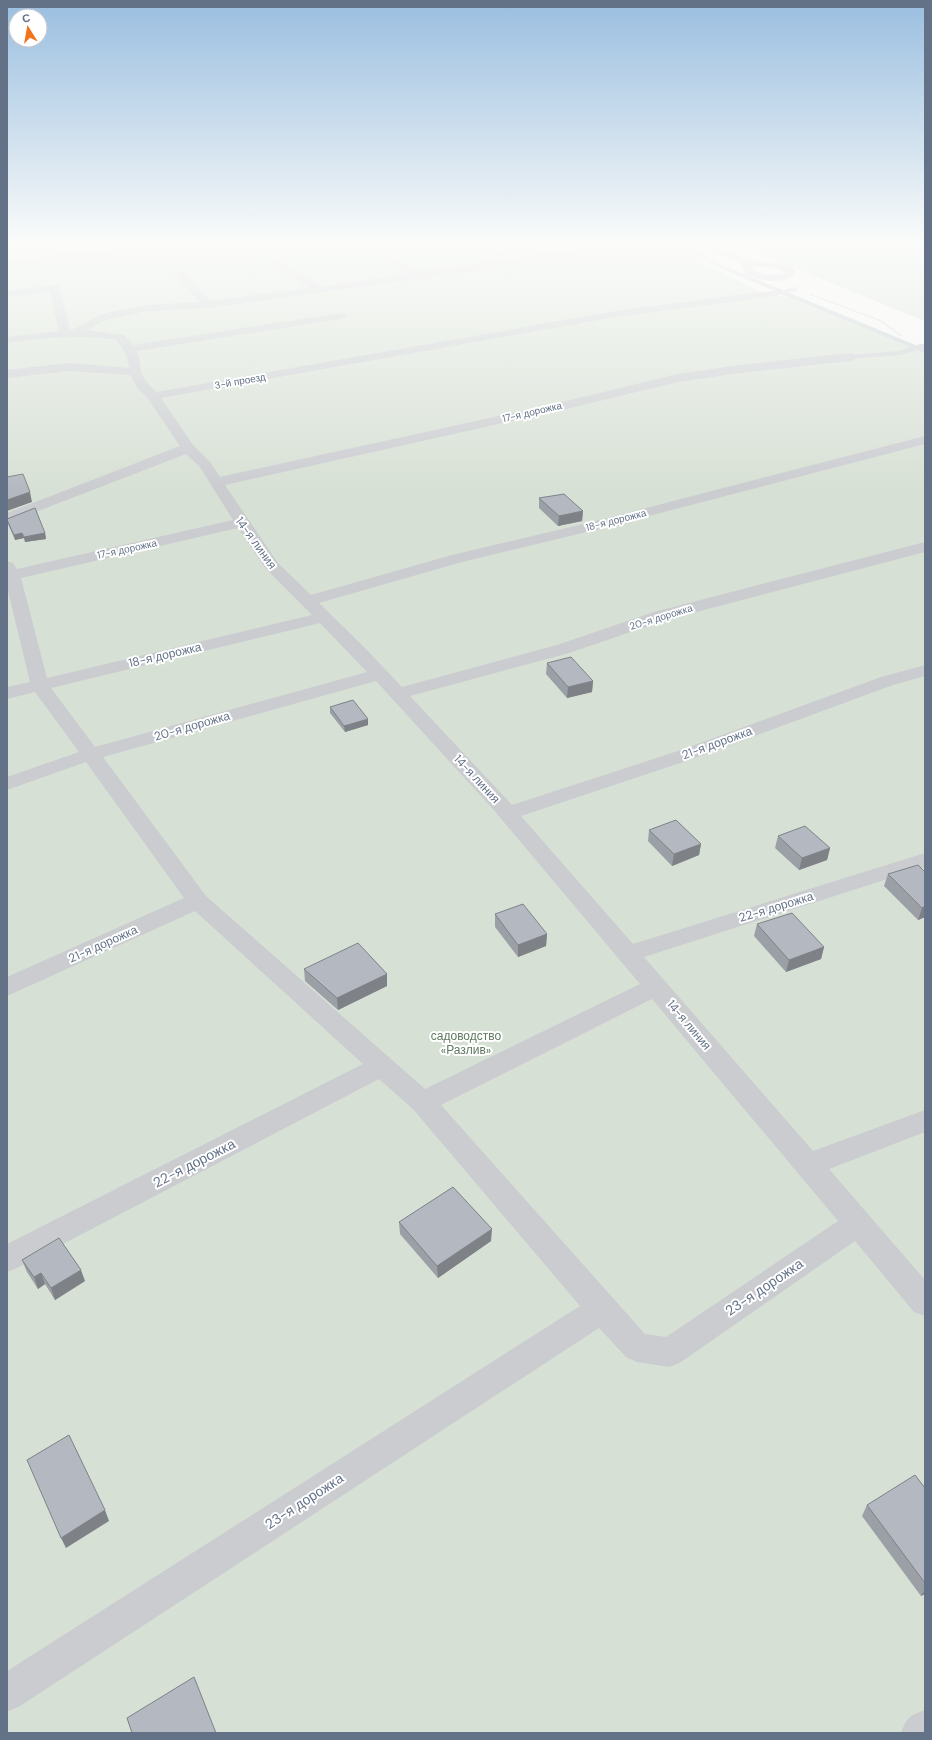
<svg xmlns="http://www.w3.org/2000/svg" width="932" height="1740" font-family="'DM Sans',sans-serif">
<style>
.green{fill:#d7e0d5}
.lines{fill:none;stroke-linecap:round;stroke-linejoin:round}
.stream{stroke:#c5cdd4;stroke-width:4}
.path{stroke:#c0c2c5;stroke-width:1.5;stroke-dasharray:1 1;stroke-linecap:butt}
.lane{fill:#caccd0;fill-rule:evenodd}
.street{fill:#caccd0;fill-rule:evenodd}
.wall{fill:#9b9fa6}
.shaded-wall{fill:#7e8287}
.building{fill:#b4b9c1;stroke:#7e8287}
.labels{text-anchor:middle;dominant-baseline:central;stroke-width:4;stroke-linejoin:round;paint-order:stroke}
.far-street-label{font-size:10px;fill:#647288;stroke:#fff}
.street-label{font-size:12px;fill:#647288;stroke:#fff}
.park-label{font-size:12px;fill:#607960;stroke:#fff}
.near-street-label{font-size:14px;fill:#647288;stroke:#fff}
</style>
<rect width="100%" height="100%" fill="#f7f8f4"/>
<g class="green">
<path d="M7,247H674L770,297L786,295L925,352V1733H7Z"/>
<path d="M743,247H925V321Z"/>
</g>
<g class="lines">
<path class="stream" d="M679,247L704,257L722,267L925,351"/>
<path class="path" d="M810,294L881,321L901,336"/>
<g class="lane">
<path d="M794,287L798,289L797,291L777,295L773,293Z"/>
<path d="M920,344H925V348L900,355L850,359L846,357L850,355L899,351Z"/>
</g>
<g class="street">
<path d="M133,247H166L161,250L7,267V261Z"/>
<path d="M478,247H490L512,259L594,247H620L615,250L423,278L419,280L415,279L207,308L147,311L105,320L88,330L124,335L133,345L341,313L347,316L341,319L137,351C140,358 140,364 141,371C143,380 150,385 156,392L616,311L777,290L782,293L777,296L616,317L161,398L193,445L210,462L220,477L562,402L678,374L740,365L850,353L854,354L856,357L854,360L850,361L740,373L678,382L562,410L225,485L278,563L311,595L452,555L592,522L925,436V444L599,529L462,562L319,603L364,647L402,687L557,645L654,612L925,542V552L666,620L569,653L410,696L512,805L678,751L881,677L925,665V676L893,685L692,759L521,816L633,944L925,853V867L644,957L813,1151L925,1110V1132L829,1169L925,1280V1316L914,1312L855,1241L681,1362L670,1367L637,1362L626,1357L599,1328L20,1706L7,1712V1671L580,1306L413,1109L379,1079L17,1268L7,1272V1244L363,1064L195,911L7,996V977L184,898L86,762L7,790V777L79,752L35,692L7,699V687L30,682L7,587V561L13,563L17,569L233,520L200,467L186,454L7,523V513L180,446L148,399L136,386L130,375L69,371L7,378V370L69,363L129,368C128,356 124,349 116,340C80,334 43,338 7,343V337L59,331L50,292L7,297V291L55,285L59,286L70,330H72L102,314L147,305L199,302L175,274L180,271L184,272L210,301L310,288L275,266L274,264L275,262L279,261L322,287L407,274L390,263L389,261L390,259L394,258L419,272L500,261ZM238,528L266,569L312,615L47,678L21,578ZM320,623L367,672L95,747L51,688ZM376,681L492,808L640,984L425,1089L206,896L103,757ZM652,999L838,1221L666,1337L645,1334L441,1105Z"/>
<path d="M704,247H718L747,259L786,264L791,266L796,272C785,287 760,280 745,274L741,264L706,249ZM752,266L777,268L785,272C775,277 763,274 753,270Z"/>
<path d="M925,1710V1733H901C907,1717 909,1716 925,1710Z"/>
</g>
</g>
<g class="wall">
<path d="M539,498L583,511L582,521L558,526L539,508Z"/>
<path d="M7,519L45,533L46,539L25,542L24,538L15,540L8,524Z"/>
<path d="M547,663L593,681L592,692L567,698L546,674Z"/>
<path d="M330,707L368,725L345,732L330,713Z"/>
<path d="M649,830L701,844L699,855L672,866L648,841Z"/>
<path d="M778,836L830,848L827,860L799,870L775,848Z"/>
<path d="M925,872V917L918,920L884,886L888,874Z"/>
<path d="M495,914L547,934L546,946L518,957L495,927Z"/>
<path d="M757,924L824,947L821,959L786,972L754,936Z"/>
<path d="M304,969L387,986L338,1010L305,981Z"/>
<path d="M399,1222L491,1241L438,1278L400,1234Z"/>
<path d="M22,1260L85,1281L55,1300L45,1284L38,1289L27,1272Z"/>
<path d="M925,1488V1594L921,1596L862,1516L867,1505Z"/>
</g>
<g class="shaded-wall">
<path d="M30,492L32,502L7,511V500Z"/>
<path d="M583,511L582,521L558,526L559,516Z"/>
<path d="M22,533L24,538L15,540L14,535Z"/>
<path d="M45,533L46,539L25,542L24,537Z"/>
<path d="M593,681L592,692L567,698L568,687Z"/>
<path d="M368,719V725L345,732L344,726Z"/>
<path d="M701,844L699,855L672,866L674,854Z"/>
<path d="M830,848L827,860L799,870L802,858Z"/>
<path d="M925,906V917L918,920L922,908Z"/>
<path d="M547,934L546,946L518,957V945Z"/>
<path d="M824,947L821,959L786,972L789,960Z"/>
<path d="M387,974V986L338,1010L337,998Z"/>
<path d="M492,1229L491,1241L438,1278L437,1266Z"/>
<path d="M81,1270L85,1281L55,1300L51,1288Z"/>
<path d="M41,1273L45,1284L38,1289L34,1277Z"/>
<path d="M105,1510L109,1521L66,1548L61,1538Z"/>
<path d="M925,1590V1594L921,1596Z"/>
</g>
<g class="building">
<path d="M23,474L30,492L7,500V477Z"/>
<path d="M564,494L583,511L559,516L539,498Z"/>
<path d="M35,508L45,533L24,537L22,533L14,535L7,520V519Z"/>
<path d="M571,657L593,681L568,687L547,663Z"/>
<path d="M353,700L368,719L344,726L330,707Z"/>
<path d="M676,820L701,844L674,854L649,830Z"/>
<path d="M805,826L830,848L802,858L778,836Z"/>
<path d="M918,865L925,872V906L922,908L888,874Z"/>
<path d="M523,904L547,934L518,945L495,914Z"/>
<path d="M792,913L824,947L789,960L757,924Z"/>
<path d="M358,943L387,974L337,998L304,969Z"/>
<path d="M453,1187L492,1229L437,1266L399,1222Z"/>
<path d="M59,1238L81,1270L51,1288L41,1273L34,1277L22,1260Z"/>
<path d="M69,1435L105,1510L61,1538L27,1460Z"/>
<path d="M915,1475L925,1488V1583L867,1505Z"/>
<path d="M194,1677L216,1733H132L127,1718Z"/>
</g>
<linearGradient id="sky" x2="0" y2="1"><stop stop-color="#9abee0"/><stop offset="0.5" stop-color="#fbfcfa"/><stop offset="1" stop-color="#fbfcfa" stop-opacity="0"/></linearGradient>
<rect width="932" height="491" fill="url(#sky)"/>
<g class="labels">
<g class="far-street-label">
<text transform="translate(240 381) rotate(-10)">3-й проезд</text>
<text transform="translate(532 412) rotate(-13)">17-я дорожка</text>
<text transform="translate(616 520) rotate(-14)">18-я дорожка</text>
<text transform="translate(127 549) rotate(-12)">17-я дорожка</text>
<text transform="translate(661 617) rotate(-17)">20-я дорожка</text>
</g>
<g class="street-label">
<text transform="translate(256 543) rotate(54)">14-я линия</text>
<text transform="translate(165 655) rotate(-13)">18-я дорожка</text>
<text transform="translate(192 726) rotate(-16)">20-я дорожка</text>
<text transform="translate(717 743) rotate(-20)">21-я дорожка</text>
<text transform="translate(477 779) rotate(47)">14-я линия</text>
<text transform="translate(776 907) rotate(-17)">22-я дорожка</text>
<text transform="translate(103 944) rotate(-24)">21-я дорожка</text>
<text transform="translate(689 1025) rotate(50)">14-я линия</text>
</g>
<g class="park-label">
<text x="466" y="1036">садоводство<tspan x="466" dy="14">«Разлив»</tspan></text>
</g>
<g class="near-street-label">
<text transform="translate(194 1163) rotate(-27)">22-я дорожка</text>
<text transform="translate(764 1287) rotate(-34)">23-я дорожка</text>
<text transform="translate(304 1501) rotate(-33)">23-я дорожка</text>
</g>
</g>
<rect width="932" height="1740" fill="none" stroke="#647288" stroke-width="16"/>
<g transform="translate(28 28) rotate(349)"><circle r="19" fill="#ffffff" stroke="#c1c7cf"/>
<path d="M0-3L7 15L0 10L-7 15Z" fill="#f1731b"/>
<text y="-6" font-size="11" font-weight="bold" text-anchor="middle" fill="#647288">С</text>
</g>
</svg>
